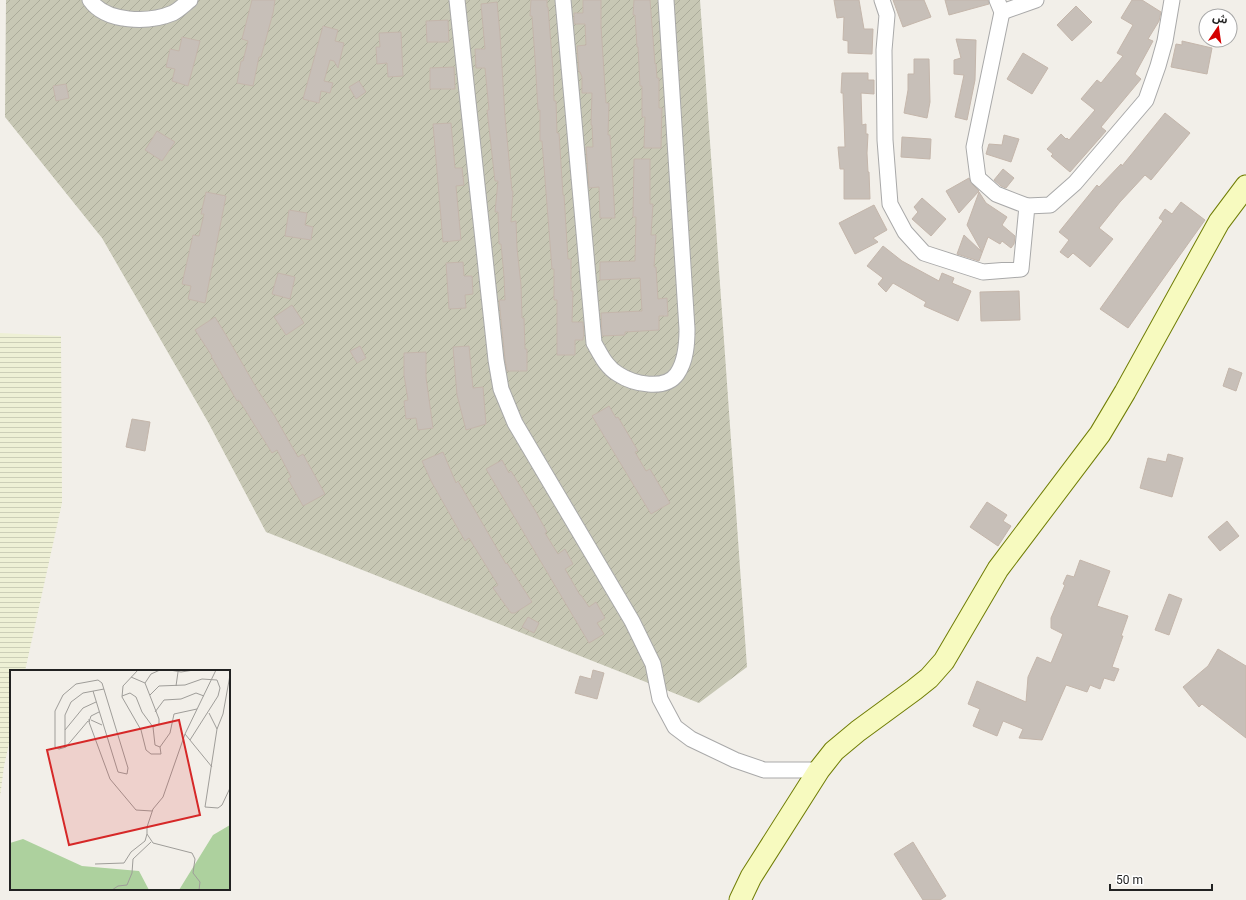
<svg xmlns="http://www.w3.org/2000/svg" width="1246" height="900" font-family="Roboto,'Noto Sans Arabic',sans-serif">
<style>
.construction{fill:url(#construction-furrows)}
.farmland{fill:url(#farmland-rules)}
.building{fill:#c7bfb8;stroke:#c4b6ab}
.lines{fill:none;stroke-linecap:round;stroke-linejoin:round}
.street-casing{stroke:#a9a9a9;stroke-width:17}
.secondary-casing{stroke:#707d05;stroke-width:23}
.street{stroke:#fff;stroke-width:15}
.secondary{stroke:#f7fabf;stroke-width:21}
.inset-road{fill:none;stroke:#9f9d99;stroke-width:1}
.view{fill:#d62828;fill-opacity:0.15;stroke:#d62828;stroke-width:2}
.inset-edge{fill:none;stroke:#222;stroke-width:2}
</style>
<defs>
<pattern id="construction-furrows" width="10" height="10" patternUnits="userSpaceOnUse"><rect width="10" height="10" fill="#c7c7b4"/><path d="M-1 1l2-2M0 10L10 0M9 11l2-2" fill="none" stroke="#abab9a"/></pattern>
<pattern id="farmland-rules" width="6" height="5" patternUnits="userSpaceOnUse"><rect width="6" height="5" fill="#eef0d5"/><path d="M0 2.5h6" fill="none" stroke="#ccceb7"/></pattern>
</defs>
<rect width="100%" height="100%" fill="#f2efe9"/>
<path class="construction" d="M6,0H700L747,667L699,703L266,532L208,422L102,238L5,117Z"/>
<path class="farmland" d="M0,333L61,336L62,503L25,671H11V735L4,766L0,797Z"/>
<g class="building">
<path d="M252,0H275L273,13L261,57H259L253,86L237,83L241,61H243L248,41L242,39Z"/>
<path d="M531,0H547V7H548L553,70L554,101H556L557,133H559L563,195H564L568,259H571V291H573L572,322H583L584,337H583V340H575V355H557V300H554V269H552L542,141H540V110H538L535,58L532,16H530Z"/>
<path d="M583,0H601V26L606,103H609L608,135H610L615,218H600L599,187L589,188L586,147H593L592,125H591L592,93H582V77L580,72H579L577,46L586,45L585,24H574V13H583Z"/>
<path d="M634,0H650L655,64H656L657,78H659V108H662L661,148H644L645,117H642V86H640L638,47H637L635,15H633Z"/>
<path d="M834,0H859L864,29H873L872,54L848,53V41L843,40L844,17L837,18Z"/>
<path d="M893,0H924L931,17L903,27Z"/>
<path d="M945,0H988L989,4L949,15Z"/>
<path d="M1132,0H1142L1161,12L1159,21L1148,39L1153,41L1135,74L1141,79L1101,127L1106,131L1070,172L1051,156L1053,154L1047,149L1061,134L1066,139L1067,138L1069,140L1095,110L1081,99L1097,80L1101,83L1123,56L1117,53L1133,25L1121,18Z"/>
<path d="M497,2L500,34L505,117L512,191H513L511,222L516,221L517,248L521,285L522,318H524L525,349H527V371H507L505,359L499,300H505L504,276L501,244H499L498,212H495L498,181H495L487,110H489L485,68H476L475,49H485L481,4Z"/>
<path d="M1076,6L1092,22L1072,41L1057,25Z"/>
<path d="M448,20L449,42H427L426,21Z"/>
<path d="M323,26L338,30L335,41L344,43L338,68L334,61L330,60L324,81L333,83L330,93L321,91L319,103L303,99Z"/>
<path d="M401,32L403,76L388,77L387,63L377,64L376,47H380L379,33Z"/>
<path d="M182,37L200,41L188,86L172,81L175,69L166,67L170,49L179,51Z"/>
<path d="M956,39L976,40L975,80L967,120L955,117L964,75L954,74V60L961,58Z"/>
<path d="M1182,41L1212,48L1207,74L1171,67L1176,44L1182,45Z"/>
<path d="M1023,53L1048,68L1032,94L1007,79Z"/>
<path d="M914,59H929L930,102L927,118L904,113L908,90V74H914Z"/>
<path d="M454,67L455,89H430V68Z"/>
<path d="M842,73H868V80H874V94L861,93L862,125L866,124V134H868L867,153L868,172H869L870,199H844V169H840L838,147H845L843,93H841Z"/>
<path d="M359,81L366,92L356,99L349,87Z"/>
<path d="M66,84L69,98L56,101L53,86Z"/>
<path d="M1165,113L1190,133L1151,180L1145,175L1120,202L1099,228L1113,239L1090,267L1073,253L1068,258L1060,252L1069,240L1059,232L1097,185L1099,187L1121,164L1122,166Z"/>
<path d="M451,123L455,168H462L464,185L456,186L461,240L443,242L433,124Z"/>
<path d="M157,131L175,142L162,161L145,150Z"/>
<path d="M1004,135L1019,139L1011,162L986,154L989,144L1002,145Z"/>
<path d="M902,137L931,139L930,159L901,157Z"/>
<path d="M634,159H650V204H653L651,235H656L654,267H656L658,299L667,298L668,316H659V330L625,332V335L602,336L601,313L642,311L640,278L600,280V262L635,261L636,217H633Z"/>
<path d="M1003,169L1014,178L1006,188L1001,186L994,180Z"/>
<path d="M969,178L972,184L979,191L959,213L946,191Z"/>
<path d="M206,192L226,196L205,303L188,299L191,286L182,284L193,235L199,236L204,214H201Z"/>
<path d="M979,192L986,203L1007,217L1002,225L1015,236L1014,244L1011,248L1002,241L1000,244L988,237L979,261L957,254L964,235L982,252L967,225Z"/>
<path d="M922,198L946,219L931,236L912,219L918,212L914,207Z"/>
<path d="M1181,202L1205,220L1128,328L1100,309L1163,221L1159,218L1165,209L1172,214Z"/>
<path d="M874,205L887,230L873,238L878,242L855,254L839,223Z"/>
<path d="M289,210L307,213L305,225L313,227L311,240L285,236Z"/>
<path d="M883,246L902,261L939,281L942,273L954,278L952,283L971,291L958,321L924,306L926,302L893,283L886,292L878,284L883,278L867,266Z"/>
<path d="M463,262L464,276H472L473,294L465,295L466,308L449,309L446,263Z"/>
<path d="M278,273L295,277L290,299L272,294Z"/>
<path d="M1019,291L1020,320L981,321L980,292Z"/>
<path d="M292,305L304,323L286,335L274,317Z"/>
<path d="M215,317L226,335L257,389L274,415L298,457L303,454L325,494L303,506L288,479L291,477L277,450L272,453L239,400L237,401L211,356H212L195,330Z"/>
<path d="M360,346L366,358L357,363L350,351Z"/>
<path d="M469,346L473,388L483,387L486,424L466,430L457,395L453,347Z"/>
<path d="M426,352V377L433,428L418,430L416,418L406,419L404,401L408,400L404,375V353Z"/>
<path d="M1229,368L1242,373L1236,391L1223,386Z"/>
<path d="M609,406L616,418L618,417L638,451L635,452L646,471L650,469L670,503L651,514L592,416Z"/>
<path d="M132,419L150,422L145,451L126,447Z"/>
<path d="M443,452L456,483L458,481L506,564L507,563L532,602L515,613H511L493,588L498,585L469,538L465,541L431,481L422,461Z"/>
<path d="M1168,454L1183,458L1172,497L1140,488L1148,458L1166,462Z"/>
<path d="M502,460L509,473L511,471L536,512L547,532L545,533L558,554L565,549L573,564L565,569L580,595H581L589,607L596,602L605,618L597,623L604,634L589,643L486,469Z"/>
<path d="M987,502L1007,515L1003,521L1011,526L998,546L970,527Z"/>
<path d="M1227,521L1239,536L1220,551L1208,537Z"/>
<path d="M1080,560L1110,571L1097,606L1128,616L1121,636H1123L1112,667L1119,669L1114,681L1104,678L1100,689L1090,685L1087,692L1066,685L1042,740L1019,738L1023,729L1003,721L997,736L973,726L980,709L968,704L977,681L1026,702L1028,677L1037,657L1051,663L1063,634L1051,628V618L1065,585L1063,584L1067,575L1074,577Z"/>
<path d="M1169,594L1182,599L1169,635L1155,630Z"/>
<path d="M528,617L539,623L534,633L522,627Z"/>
<path d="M1218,649L1246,666V738L1202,704L1199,707L1183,687L1208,666Z"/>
<path d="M593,670L604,673L597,699L575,693L580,676L591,679Z"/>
<path d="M913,842L946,896L940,900H923L894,854Z"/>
</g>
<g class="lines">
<defs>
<g id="street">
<path d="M90,0C106,23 149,23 173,13C179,10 185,4 190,0"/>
<path d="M457,0L496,360L501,389L515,423L632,621L653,664L660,699L675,727L691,739L735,760L764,770H819"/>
<path d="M563,0L594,343C601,355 606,367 618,374C633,384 665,391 677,374C686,361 687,344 687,329L666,0"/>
<path d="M882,0L887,15L884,50L885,140L890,204L905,232L924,253L983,272L1021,269L1027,206L1050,205L1075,183L1146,100L1158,66L1165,41L1172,0"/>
<path d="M997,0L1002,12L974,147L978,178L996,194L1027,206"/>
<path d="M1002,12L1036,0"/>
</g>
<path id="secondary" d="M740,900L751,877L819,770L834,751L858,731L914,690L929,678L944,661L998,569L1100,434L1125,392L1219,222L1246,186"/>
</defs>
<use href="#street" class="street-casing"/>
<use href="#secondary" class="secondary-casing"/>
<use href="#street" class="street"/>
<use href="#secondary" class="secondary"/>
</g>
<g transform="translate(10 670)">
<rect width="220" height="220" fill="#f2efe9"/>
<path d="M220,155V220H169L203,165ZM13,169L72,196L129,201L139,220H0V173Z" fill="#add19e"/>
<path class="inset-road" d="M128,0L113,16L112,27L131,60L136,80L141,84H151L150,77L160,63L164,44L187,39M160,0L171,2L184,0M220,5L213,44L207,59L195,137L208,138L212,135L220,118M121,7L135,13L149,49V54L143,57M135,13L141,4L150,0M166,16L168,2M140,25L149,16L175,15L192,9L207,10L210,18L208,26L180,70M112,26L120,23L126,27L132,42L143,57L145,75L150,77M145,42L154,30L171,29L186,23L194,26M199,43L207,59M79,49V52L81,46L89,42M81,50L92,55M78,51L56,77L49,79L45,77V41L53,25L66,14L88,10L92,13L118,98L117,104L108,102L83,21M79,52L100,109L126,140L142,141M55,60L73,38L86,32M175,64L202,97M55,77V45L61,32L73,23L94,19M85,194L114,193L121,182L135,171L137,164M102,220L108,216L117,215L122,203L123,189L141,172M189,220L190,212L183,203L185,189L182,183L143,173L137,164V157L143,139L153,127L175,64L206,0"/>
<path class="view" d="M169,50L190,145L59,175L37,80Z"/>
<rect width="220" height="220" class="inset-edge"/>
</g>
<g transform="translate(1218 28) rotate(13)"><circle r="19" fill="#ffffff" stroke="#a7a7a7"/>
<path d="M0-3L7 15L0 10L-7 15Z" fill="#d40000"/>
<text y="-6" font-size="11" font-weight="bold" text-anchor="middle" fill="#222222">ش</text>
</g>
<path d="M1110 884v6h102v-6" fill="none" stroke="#222222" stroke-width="2"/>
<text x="1116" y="884" font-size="12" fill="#222222" stroke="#ffffff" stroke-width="3" paint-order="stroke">50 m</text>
</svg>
